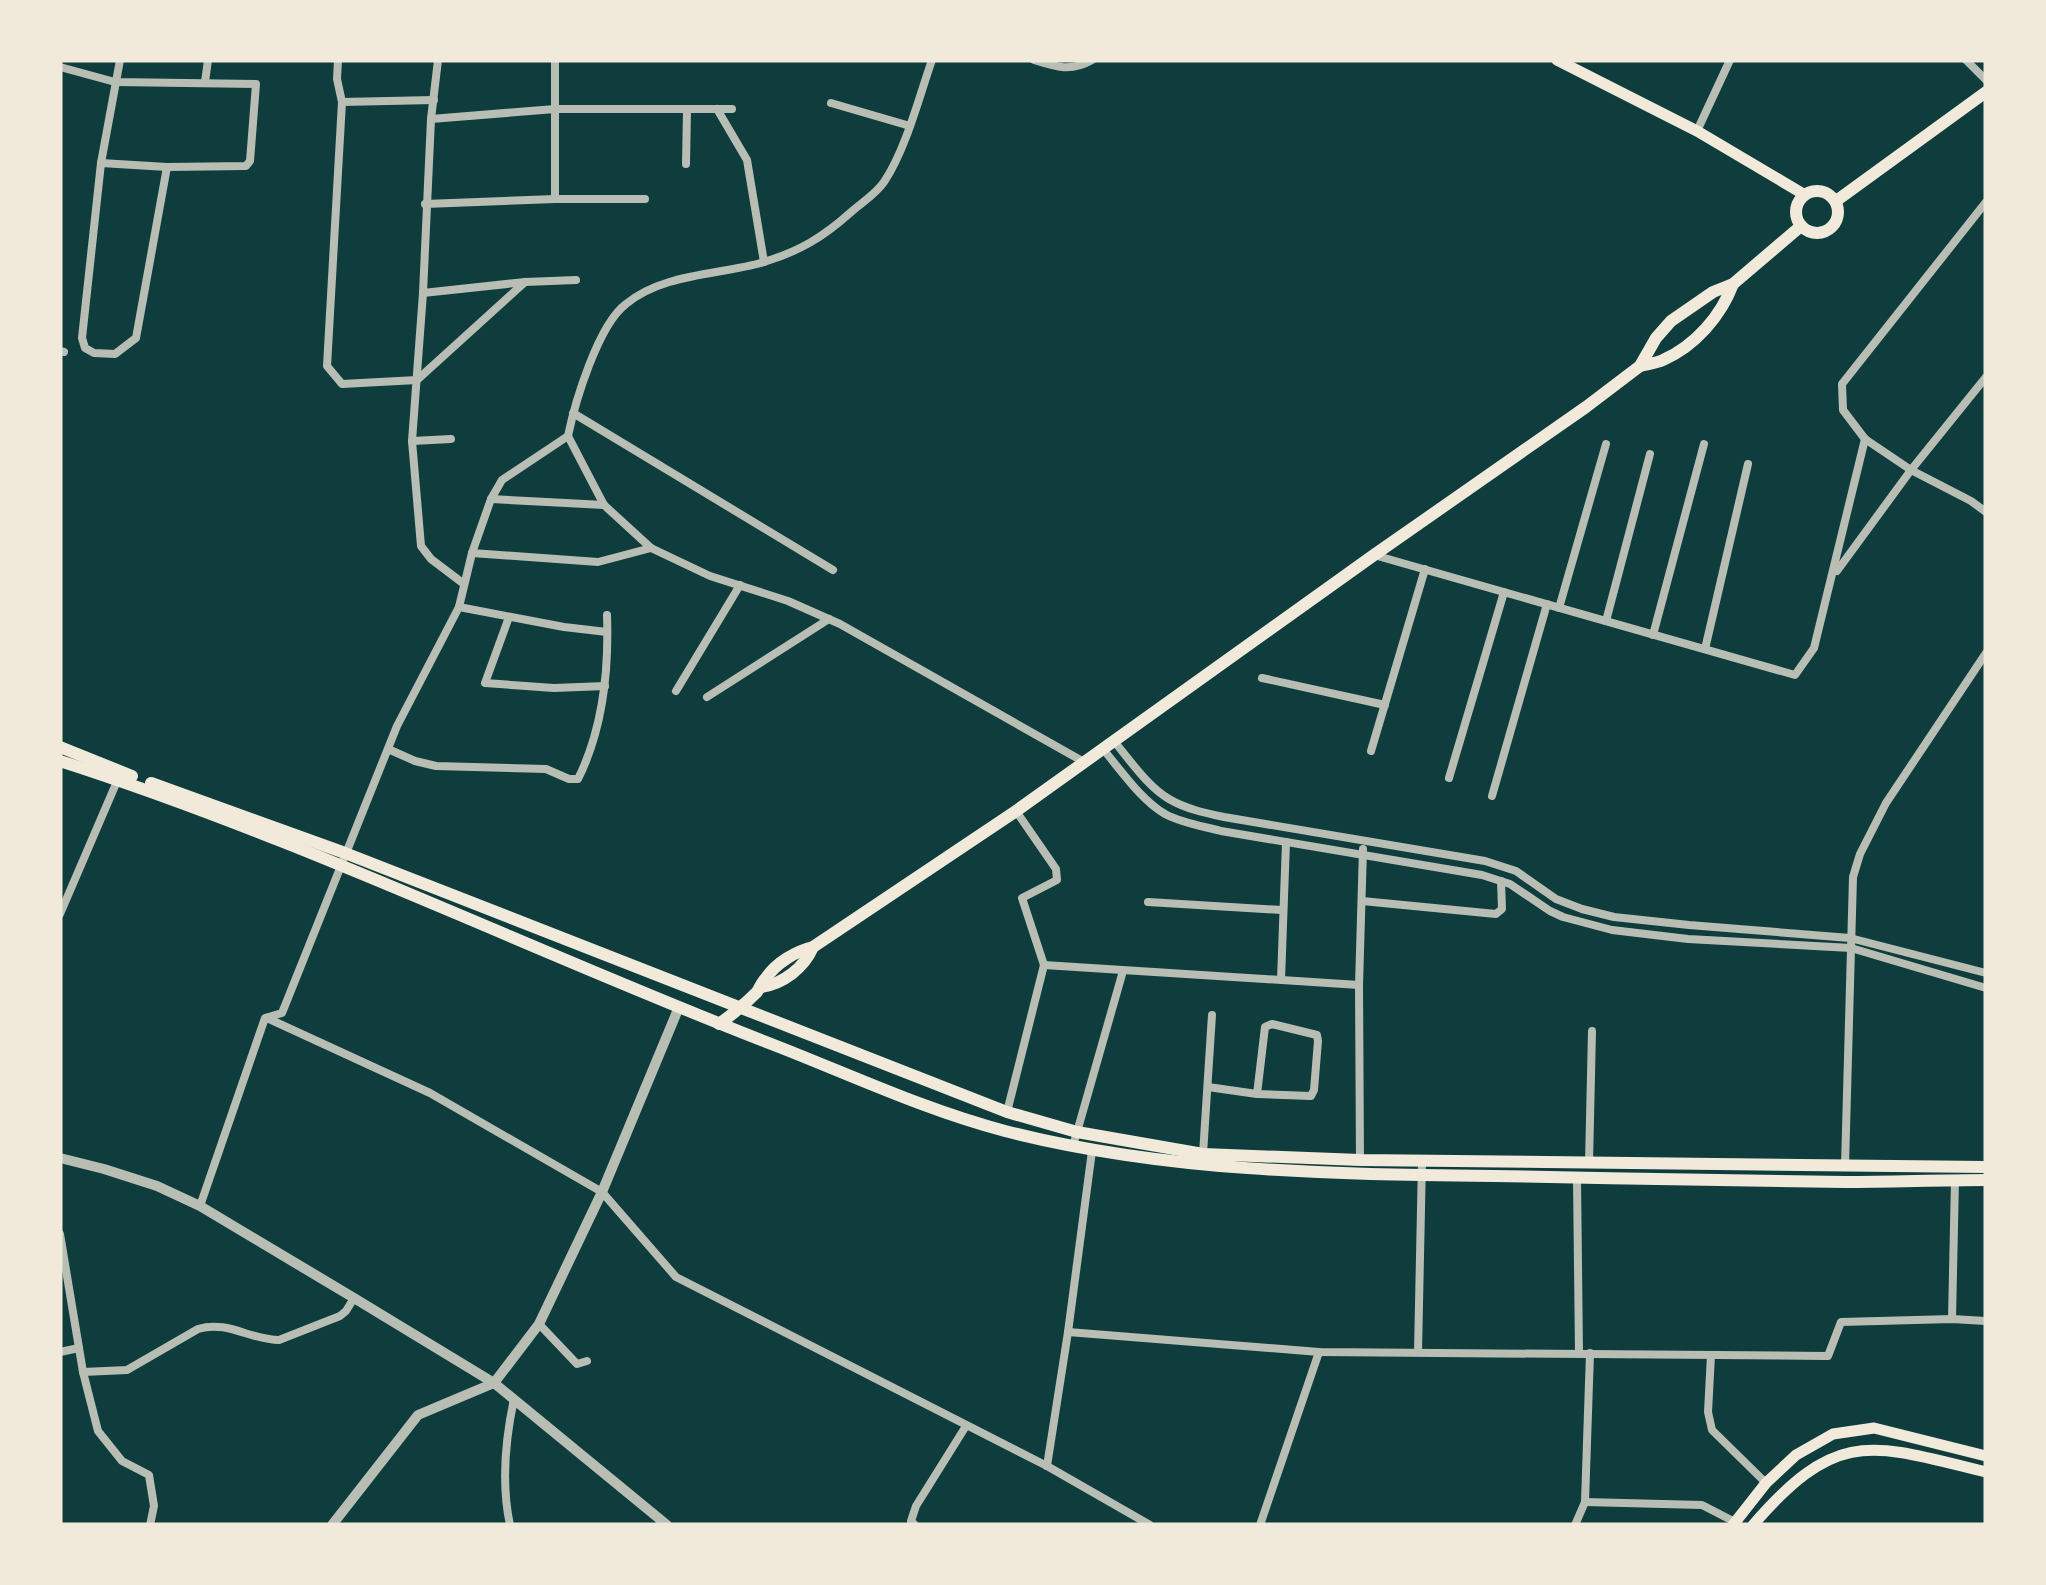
<svg xmlns="http://www.w3.org/2000/svg" width="2046" height="1585" font-family="Helvetica,sans-serif">
<style>
.lines{fill:none;stroke-linecap:round;stroke-linejoin:round}
.minor{stroke:#b8beb3;stroke-width:8}
.tertiary{stroke:#b8beb3;stroke-width:10}
.secondary{stroke:#f1e9da;stroke-width:11}
.primary{stroke:#f1e9da;stroke-width:12}
</style>
<rect width="100%" height="100%" fill="#0f3d3e"/>
<g class="lines">
<g class="minor">
<path d="M120,60L101,163L82,338L85,348L94,353L115,354L136,338L167,167"/>
<path d="M338,60L337,79L342,102L327,366L342,384L417,380L525,282"/>
<path d="M438,60L431,119L423,293L412,441L421,546L431,559L464,584"/>
<path d="M1034,60C1056,67 1071,72 1092,60"/>
<path d="M1966,60L1986,80"/>
<path d="M60,67L115,82L256,84L250,161L246,166L167,167L101,163"/>
<path d="M205,82L208,60"/>
<path d="M342,102L434,100"/>
<path d="M831,103L910,126"/>
<path d="M717,109L747,160L764,262"/>
<path d="M431,119L555,109H732"/>
<path d="M1697,131L1730,60"/>
<path d="M686,164L687,110"/>
<path d="M555,199V60"/>
<path d="M1986,202L1842,384L1843,410L1865,439L1911,470L1971,501L1986,512"/>
<path d="M425,204L555,199H645"/>
<path d="M423,293L525,282L576,280"/>
<path d="M60,351L64,352"/>
<path d="M573,413L833,570"/>
<path d="M568,436L604,505L651,548L710,576L788,601L840,624L1084,762"/>
<path d="M412,441L451,439"/>
<path d="M491,499L604,505"/>
<path d="M472,553L598,562L651,548"/>
<path d="M1374,555L1795,675L1814,648L1865,439"/>
<path d="M1837,571L1911,470L1986,377"/>
<path d="M459,607L564,627L607,632"/>
<path d="M1559,608L1606,444"/>
<path d="M509,617L485,683L554,688L605,686"/>
<path d="M1606,621L1650,454"/>
<path d="M1653,635L1704,444"/>
<path d="M1705,649L1748,464"/>
<path d="M1262,678L1385,705"/>
<path d="M676,691L740,585"/>
<path d="M707,697L829,619"/>
<path d="M1113,740C1130,760 1147,786 1169,799C1186,809 1205,813 1224,817L1485,861L1516,871L1556,899L1582,909L1614,917L1689,925L1850,938L1986,973"/>
<path d="M1102,748C1121,770 1140,799 1165,814C1182,823 1202,826 1221,831L1482,875L1510,884L1550,911L1563,917L1612,930L1688,939L1851,948L1986,988"/>
<path d="M388,749L415,761L436,766L546,769L569,779H578C603,729 609,671 607,615"/>
<path d="M1371,751L1425,569"/>
<path d="M1449,778L1504,592"/>
<path d="M1492,796L1547,604"/>
<path d="M1362,901L1496,914L1502,909L1501,881"/>
<path d="M1148,902L1282,910"/>
<path d="M60,914L118,779"/>
<path d="M1044,965L1359,985"/>
<path d="M1281,980L1286,842"/>
<path d="M267,1018L430,1093L602,1192L676,1277L1047,1466L1150,1525"/>
<path d="M1208,1087L1257,1094L1311,1096L1314,1090L1318,1041L1317,1035L1272,1024L1265,1027L1257,1094"/>
<path d="M1007,1112L1044,965L1022,898L1057,880L1056,869L1016,811"/>
<path d="M1073,1146L1123,971"/>
<path d="M1203,1154L1212,1015"/>
<path d="M1360,1160L1359,985L1363,849"/>
<path d="M1589,1163L1592,1031"/>
<path d="M1845,1166L1853,877L1860,854L1886,803L1986,653"/>
<path d="M1577,1178L1579,1353"/>
<path d="M200,1206L265,1018L282,1013L397,726L459,607L472,553L491,499L502,480L568,436C575,402 598,325 626,304C663,273 720,275 764,262C800,251 823,237 850,213C861,203 876,194 884,182C906,149 919,97 932,60"/>
<path d="M60,1234L83,1372L98,1431L122,1461L149,1475L154,1506L150,1525"/>
<path d="M1952,1319L1955,1180"/>
<path d="M539,1324L577,1364L587,1361"/>
<path d="M1068,1332L1319,1352L1828,1356L1841,1322L1952,1319L1986,1321"/>
<path d="M60,1352L79,1348"/>
<path d="M1418,1352L1422,1161"/>
<path d="M1711,1355L1708,1412L1712,1430L1766,1483"/>
<path d="M83,1372L127,1370L198,1329C228,1320 250,1340 279,1340L340,1316L346,1311L354,1298"/>
<path d="M1047,1466L1068,1332L1092,1151"/>
<path d="M1585,1502L1702,1505L1735,1522"/>
<path d="M510,1525C501,1483 505,1441 514,1399"/>
<path d="M915,1525L911,1521L916,1506L966,1426"/>
<path d="M1260,1525L1319,1352"/>
<path d="M1575,1525L1585,1502L1590,1353"/>
</g>
<g class="tertiary">
<path d="M60,1158L104,1169L157,1186L200,1206L354,1298L494,1383L667,1525"/>
<path d="M332,1525L418,1415L494,1383L539,1324L602,1192L679,1007"/>
</g>
<g class="secondary">
<path d="M1557,60L1697,131L1805,195"/>
<path d="M1733,1525L1766,1483L1796,1455L1833,1434L1874,1428L1986,1456"/>
<path d="M1753,1525C1838,1427 1871,1444 1986,1472"/>
</g>
<g class="primary">
<circle cx="1817" cy="212" r="21"/>
<path d="M1836,201L1986,92"/>
<path d="M1640,366C1647,364 1657,363 1663,360C1695,346 1721,316 1733,284"/>
<path d="M60,747L132,776"/>
<path d="M60,761C306,840 538,954 779,1047C853,1076 928,1111 1005,1131C1165,1172 1329,1174 1494,1176C1611,1178 1728,1181 1845,1182C1892,1182 1939,1180 1986,1180"/>
<path d="M151,783L345,853L1007,1112L1077,1132L1203,1154L1360,1160L1986,1167"/>
<path d="M761,987C783,984 804,968 813,947"/>
<path d="M719,1024C733,1014 745,1004 757,992C760,987 762,982 766,978C776,963 796,951 813,947L1016,811L1374,555L1586,407L1640,366L1656,338L1671,321L1713,292L1733,284L1801,226"/>
</g>
</g>
<rect width="2046" height="1585" fill="none" stroke="#f1e9da" stroke-width="125"/>
</svg>
